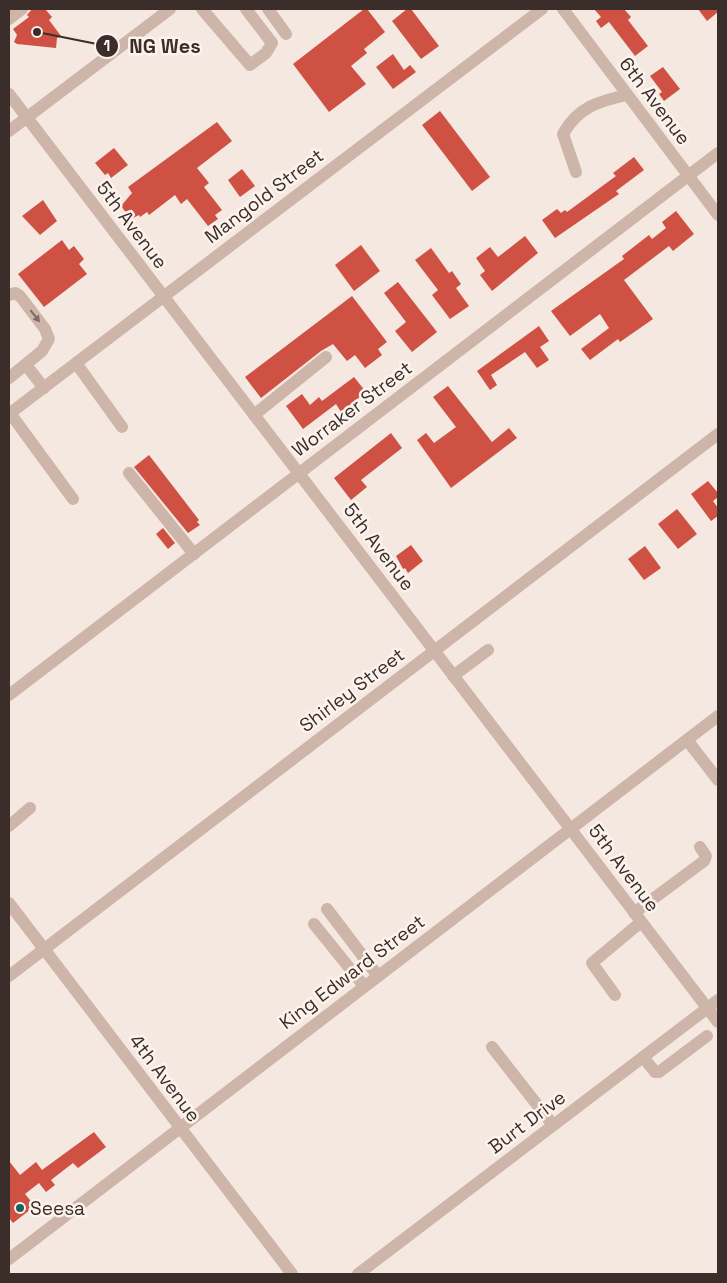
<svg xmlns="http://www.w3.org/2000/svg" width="727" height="1283" font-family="'Space Grotesk',sans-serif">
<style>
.building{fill:#ce5144}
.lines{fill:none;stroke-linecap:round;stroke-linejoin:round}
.minor{stroke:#ceb5aa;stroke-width:12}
.oneway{fill:#7d6a64}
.poi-dot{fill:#1c615b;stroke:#fcf3ed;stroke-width:2}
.labels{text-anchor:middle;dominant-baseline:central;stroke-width:5;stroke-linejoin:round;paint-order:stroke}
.street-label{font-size:19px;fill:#3b2d2a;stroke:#fcf3ed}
.poi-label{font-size:19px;fill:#3b2d2a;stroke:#fcf3ed;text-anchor:start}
.leader{fill:none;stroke:#3b2d2a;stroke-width:2}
.callout-dot{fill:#3b2d2a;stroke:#fcf3ed;stroke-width:2}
.mark-label{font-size:15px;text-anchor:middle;font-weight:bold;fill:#fff}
.callout-label{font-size:20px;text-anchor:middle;font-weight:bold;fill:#3b2d2a;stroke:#fcf3ed;stroke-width:5;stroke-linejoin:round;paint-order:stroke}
</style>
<rect width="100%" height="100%" fill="#f5e8e0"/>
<g class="building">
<path d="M32,9H45L52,17L49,20L61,36L57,38L56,48L17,44L14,42L17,35L13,29L29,17L27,15Z"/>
<path d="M364,9H367L385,32L364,49L367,53L351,66L366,84L329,112L293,64Z"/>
<path d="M407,9H411L439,46L421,59L392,21Z"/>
<path d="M594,9H624L631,17L628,20L648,46L635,56L609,22L601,28L596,21L601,17Z"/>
<path d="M698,9H718V12L707,21Z"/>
<path d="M393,54L404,70L410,65L416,72L393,89L376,67Z"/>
<path d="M663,67L680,89L664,101L659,94L662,92L650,76Z"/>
<path d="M440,111L490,177L472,191L422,125Z"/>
<path d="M217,122L232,141L197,168L209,183L204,187L222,210L215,215L218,219L208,226L187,199L181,204L175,195L149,215L147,212L140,217L139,215L131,219L121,206L132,193L128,187Z"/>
<path d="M114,148L128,165L111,178L108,173L105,175L95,163Z"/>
<path d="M634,157L644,170L616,191L619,194L555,238L542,220L557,209L561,213L565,210L567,212L616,176L613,173Z"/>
<path d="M242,169L255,186L240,197L228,180Z"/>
<path d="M43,200L57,221L40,235L22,216Z"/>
<path d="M676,211L694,234L673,251L669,246L624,280L653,319L620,342L618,339L590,360L581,349L609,328L600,314L570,336L551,311L624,259L622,256L649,235L652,239L666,228L662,222Z"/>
<path d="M525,236L538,253L492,291L480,275L485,271L476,258L490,247L498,257Z"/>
<path d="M62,240L69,250L74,246L84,259L79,264L87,274L44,307L18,274Z"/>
<path d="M361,245L380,271L354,291L335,265Z"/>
<path d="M431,248L449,273L452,271L461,284L456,288L469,306L450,319L432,295L438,290L415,260Z"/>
<path d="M398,282L437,332L412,352L395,331L406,322L384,293Z"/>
<path d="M352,296L387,342L378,349L382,355L365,368L355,355L347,361L333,344L321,351L261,398L245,377Z"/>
<path d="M539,326L549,341L540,347L549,360L537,368L525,352L491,375L497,385L490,390L477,371Z"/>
<path d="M354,377L366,392L341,412L336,404L303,429L286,406L302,394L310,405L319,397L322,401Z"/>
<path d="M448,386L492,442L509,428L517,438L451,488L417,440L426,433L434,443L456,427L433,397Z"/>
<path d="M391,433L402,448L361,480L367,487L351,500L334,478Z"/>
<path d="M149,455L199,520L197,522L200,525L188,533L134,467Z"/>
<path d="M708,481L718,493V497L713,501L718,508V516L711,521L691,494Z"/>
<path d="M677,509L697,534L678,549L658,524Z"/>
<path d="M163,528L175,543L168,549L156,534Z"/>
<path d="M411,545L423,561L408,573L405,568L403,569L396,556Z"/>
<path d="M645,546L661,568L644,580L628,559Z"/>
<path d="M94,1132L106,1147L78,1168L73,1163L51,1180L55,1185L46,1192L39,1183L25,1194L35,1206L13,1223L9,1218V1161L20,1175L36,1162L42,1170Z"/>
</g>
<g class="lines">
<g class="minor">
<path d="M202,9L250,65L266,53L272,43L246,9"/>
<path d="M268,9L286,34"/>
<path d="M563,9L718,215"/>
<path d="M9,19L22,9"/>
<path d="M9,94L718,1022"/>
<path d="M9,131L170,9"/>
<path d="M576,172L563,134C578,107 599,101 627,95"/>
<path d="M9,295L15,293L20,296L45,329L49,339L42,351L9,378"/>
<path d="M76,363L122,427"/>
<path d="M26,365L44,388"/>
<path d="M10,413L73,499"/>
<path d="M9,414L542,9"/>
<path d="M254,415L326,357"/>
<path d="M129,473L194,554"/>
<path d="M453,676L488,650"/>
<path d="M9,695L718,153"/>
<path d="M687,740L718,780"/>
<path d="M9,826L30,808"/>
<path d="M9,903L292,1274"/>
<path d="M327,909L378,976"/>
<path d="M634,913L704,861L706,856L700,847"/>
<path d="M314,924L364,986"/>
<path d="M9,976L718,434"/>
<path d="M615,995L592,963L641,922"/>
<path d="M492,1047L553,1125"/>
<path d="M643,1057L655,1072H659L707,1036"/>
<path d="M9,1259L718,716"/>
<path d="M358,1274L718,1000"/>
</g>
</g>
<defs><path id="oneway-solid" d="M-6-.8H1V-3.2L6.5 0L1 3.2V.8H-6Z" transform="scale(1.25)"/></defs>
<use class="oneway" href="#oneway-solid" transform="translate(35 316) rotate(52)"/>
<circle class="poi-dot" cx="20" cy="1208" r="5"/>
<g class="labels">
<g class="street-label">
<text transform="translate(655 101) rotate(53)">6th Avenue</text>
<text transform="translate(264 196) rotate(-37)">Mangold Street</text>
<text transform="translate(132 225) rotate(53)">5th Avenue</text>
<text transform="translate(352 409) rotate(-37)">Worraker Street</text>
<text transform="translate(379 547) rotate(53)">5th Avenue</text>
<text transform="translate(352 690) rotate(-37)">Shirley Street</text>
<text transform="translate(624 868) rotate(53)">5th Avenue</text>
<text transform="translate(352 972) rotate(-37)">King Edward Street</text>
<text transform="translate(165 1078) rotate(53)">4th Avenue</text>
<text transform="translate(527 1122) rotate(-37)">Burt Drive</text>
</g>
<g class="poi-label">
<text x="30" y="1208">Seesa</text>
</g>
</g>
<path class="leader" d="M37 32L107 46"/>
<g class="callout-dot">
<circle cx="37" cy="32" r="5"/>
<circle cx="107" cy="46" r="12"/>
</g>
<g class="mark-label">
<text x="107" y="51">1</text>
</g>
<g class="callout-label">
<text x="165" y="53">NG Wes</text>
</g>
<rect width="727" height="1283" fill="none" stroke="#3b2d2a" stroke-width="20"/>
</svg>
